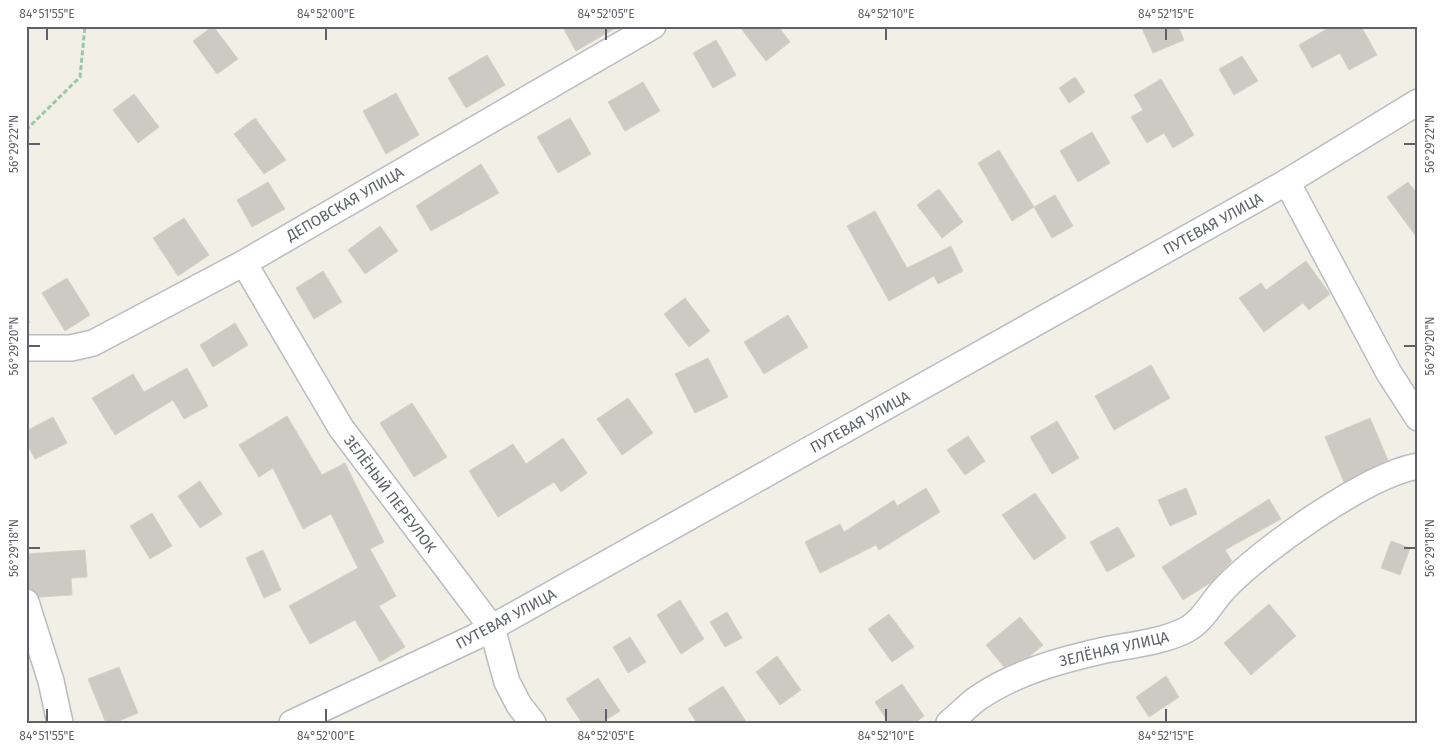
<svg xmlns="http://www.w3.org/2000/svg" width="1444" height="749" font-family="'Fira Sans',sans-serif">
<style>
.building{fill:#cccac3;stroke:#d7d1c4}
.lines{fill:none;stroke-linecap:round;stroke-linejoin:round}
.minor-casing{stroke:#b9bcc1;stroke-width:28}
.path{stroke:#98c9a7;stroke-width:3;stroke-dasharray:5 2.5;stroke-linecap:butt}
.minor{stroke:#fff;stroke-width:25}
.ticks{fill:none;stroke:#5e6268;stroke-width:2}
.labels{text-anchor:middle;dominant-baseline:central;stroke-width:5;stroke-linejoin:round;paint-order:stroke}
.street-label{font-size:15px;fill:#5e6268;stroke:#fff}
.neatline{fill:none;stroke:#5e6268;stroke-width:2}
.ticks-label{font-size:12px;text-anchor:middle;fill:#5e6268}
</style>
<rect width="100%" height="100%" fill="#f1efe6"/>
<g class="building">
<path d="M213,26L238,59L217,74L193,41Z"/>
<path d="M562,26H619L576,51Z"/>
<path d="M739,26H778L790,42L766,61Z"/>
<path d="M1141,26H1178L1184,40L1153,53Z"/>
<path d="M1332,26H1361L1377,55L1349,70L1340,53L1312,68L1299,45Z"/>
<path d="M716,40L736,75L713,88L693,53Z"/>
<path d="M487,55L505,85L466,108L448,78Z"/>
<path d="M1242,56L1258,81L1234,95L1219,69Z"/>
<path d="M1075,77L1085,92L1069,103L1059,88Z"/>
<path d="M1161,79L1194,135L1173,148L1164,133L1147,143L1131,117L1143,110L1134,95Z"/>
<path d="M643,82L660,111L625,131L608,102Z"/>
<path d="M396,93L419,135L386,154L363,111Z"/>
<path d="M134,94L159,127L138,143L113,110Z"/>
<path d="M255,118L286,160L264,174L234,134Z"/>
<path d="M570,118L591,154L558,173L537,137Z"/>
<path d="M1092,132L1110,163L1078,182L1060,151Z"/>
<path d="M999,150L1034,207L1012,221L978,163Z"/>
<path d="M481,164L499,193L431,231L416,206Z"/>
<path d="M268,182L285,209L252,227L237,200Z"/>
<path d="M1408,182L1418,195V239L1387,197Z"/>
<path d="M939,189L963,222L942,238L917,205Z"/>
<path d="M1055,195L1073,226L1052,238L1034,207Z"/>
<path d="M875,211L907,268L951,246L963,271L938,284L934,276L889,301L847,226Z"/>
<path d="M184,218L209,255L178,276L153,238Z"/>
<path d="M380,226L398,251L365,274L348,250Z"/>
<path d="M1306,261L1330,294L1309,310L1303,303L1264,332L1239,298L1261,283L1266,290Z"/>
<path d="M323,271L342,302L314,319L296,288Z"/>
<path d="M67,278L90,315L65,331L42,293Z"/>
<path d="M685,298L710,331L689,347L664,314Z"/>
<path d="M788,315L808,347L764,374L744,342Z"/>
<path d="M235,323L248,345L213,367L200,345Z"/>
<path d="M708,358L728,397L695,413L675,374Z"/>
<path d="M1151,365L1170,398L1114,430L1095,396Z"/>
<path d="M187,368L208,406L184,419L173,400L115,435L92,398L133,374L144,392Z"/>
<path d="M628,398L653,433L622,455L597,419Z"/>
<path d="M412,403L447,457L414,477L380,423Z"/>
<path d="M287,416L322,475L345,463L384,542L370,549L396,596L379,606L405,647L380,662L355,620L310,644L289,606L358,568L331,514L303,529L273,468L259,477L239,445Z"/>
<path d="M53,417L67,443L35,459L26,442V431Z"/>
<path d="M1370,418L1388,460L1344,482L1325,437Z"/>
<path d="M1057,421L1079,458L1052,474L1030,437Z"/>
<path d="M968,436L985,461L965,475L947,450Z"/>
<path d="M563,438L587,473L561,492L554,482L498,517L469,471L513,444L526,464Z"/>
<path d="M200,481L222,514L200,528L178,496Z"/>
<path d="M926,488L940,512L879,550L876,545L820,573L805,542L840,524L844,532L894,500L897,506Z"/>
<path d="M1186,488L1197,514L1170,526L1158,500Z"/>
<path d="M1035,493L1066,538L1034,560L1002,515Z"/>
<path d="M1269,499L1281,519L1225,550L1232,561L1210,583L1183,600L1162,567Z"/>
<path d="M152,513L172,546L150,559L130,526Z"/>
<path d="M1118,527L1135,556L1107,572L1090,542Z"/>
<path d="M1391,541L1410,548L1400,575L1381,568Z"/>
<path d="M85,550L87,577L71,578L72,595L39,597L35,591L26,588V554Z"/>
<path d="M263,550L281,590L264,598L246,558Z"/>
<path d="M680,600L704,639L681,654L657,615Z"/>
<path d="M1269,604L1296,636L1251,675L1224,643Z"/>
<path d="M727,612L742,638L725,647L710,622Z"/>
<path d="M889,614L914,647L892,662L868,629Z"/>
<path d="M1020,617L1043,645L1030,656L1004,667L986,645Z"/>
<path d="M630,637L646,662L628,673L613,647Z"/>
<path d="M777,656L801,690L780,705L756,672Z"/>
<path d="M119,667L138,713L114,723H106L88,679Z"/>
<path d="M1166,676L1179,697L1149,717L1136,697Z"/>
<path d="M598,678L620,711L601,723H582L566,699Z"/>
<path d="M902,684L924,716L915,723H889L875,702Z"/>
<path d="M723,686L747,723H697L688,709Z"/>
</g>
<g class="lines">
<defs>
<g id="minor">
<path d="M1287,182L1389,373L1418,418"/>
<path d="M244,263L341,428L492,628L507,682L519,705L533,723"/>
<path d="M26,348H71L93,343L244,263L653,26"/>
<path d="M26,602L51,681L60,723"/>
<path d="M292,723L475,637L1287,182L1418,102"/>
<path d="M949,723C959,715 968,705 978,698C1016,672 1061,660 1105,650C1131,645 1162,642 1186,630C1203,621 1211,603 1224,589C1261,550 1366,475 1418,466"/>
</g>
</defs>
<use href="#minor" class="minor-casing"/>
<g class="path">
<path d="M26,130L80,77L85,26"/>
<path d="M26,319L30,325"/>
</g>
<use href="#minor" class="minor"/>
</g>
<path class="ticks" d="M47,28V40M326,28V40M606,28V40M886,28V40M1166,28V40M28,144H40M1404,144H1416M28,346H40M1404,346H1416M28,548H40M1404,548H1416M47,709V722M326,709V722M606,709V722M886,709V722M1166,709V722"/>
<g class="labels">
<g class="street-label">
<text transform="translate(345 204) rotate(-30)">ДЕПОВСКАЯ УЛИЦА</text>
<text transform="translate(1213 224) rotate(-29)">ПУТЕВАЯ УЛИЦА</text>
<text transform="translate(860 422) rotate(-29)">ПУТЕВАЯ УЛИЦА</text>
<text transform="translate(390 494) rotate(53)">ЗЕЛЁНЫЙ ПЕРЕУЛОК</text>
<text transform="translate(506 619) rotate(-28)">ПУТЕВАЯ УЛИЦА</text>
<text transform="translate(1114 649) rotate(-13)">ЗЕЛЁНАЯ УЛИЦА</text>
</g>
</g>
<rect width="1444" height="749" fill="none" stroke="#ffffff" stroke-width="55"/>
<rect x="28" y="28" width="1388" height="694" class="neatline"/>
<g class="ticks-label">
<text x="47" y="18">84°51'55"E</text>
<text x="326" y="18">84°52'00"E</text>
<text x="606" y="18">84°52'05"E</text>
<text x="886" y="18">84°52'10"E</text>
<text x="1166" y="18">84°52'15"E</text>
<text transform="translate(14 144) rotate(-90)" y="4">56°29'22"N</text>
<text transform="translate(1430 144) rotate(-90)" y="4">56°29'22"N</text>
<text transform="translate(14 346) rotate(-90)" y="4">56°29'20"N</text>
<text transform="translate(1430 346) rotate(-90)" y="4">56°29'20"N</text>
<text transform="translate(14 548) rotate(-90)" y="4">56°29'18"N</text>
<text transform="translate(1430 548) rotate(-90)" y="4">56°29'18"N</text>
<text x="47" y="740">84°51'55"E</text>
<text x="326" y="740">84°52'00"E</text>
<text x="606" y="740">84°52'05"E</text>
<text x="886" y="740">84°52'10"E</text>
<text x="1166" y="740">84°52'15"E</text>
</g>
</svg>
